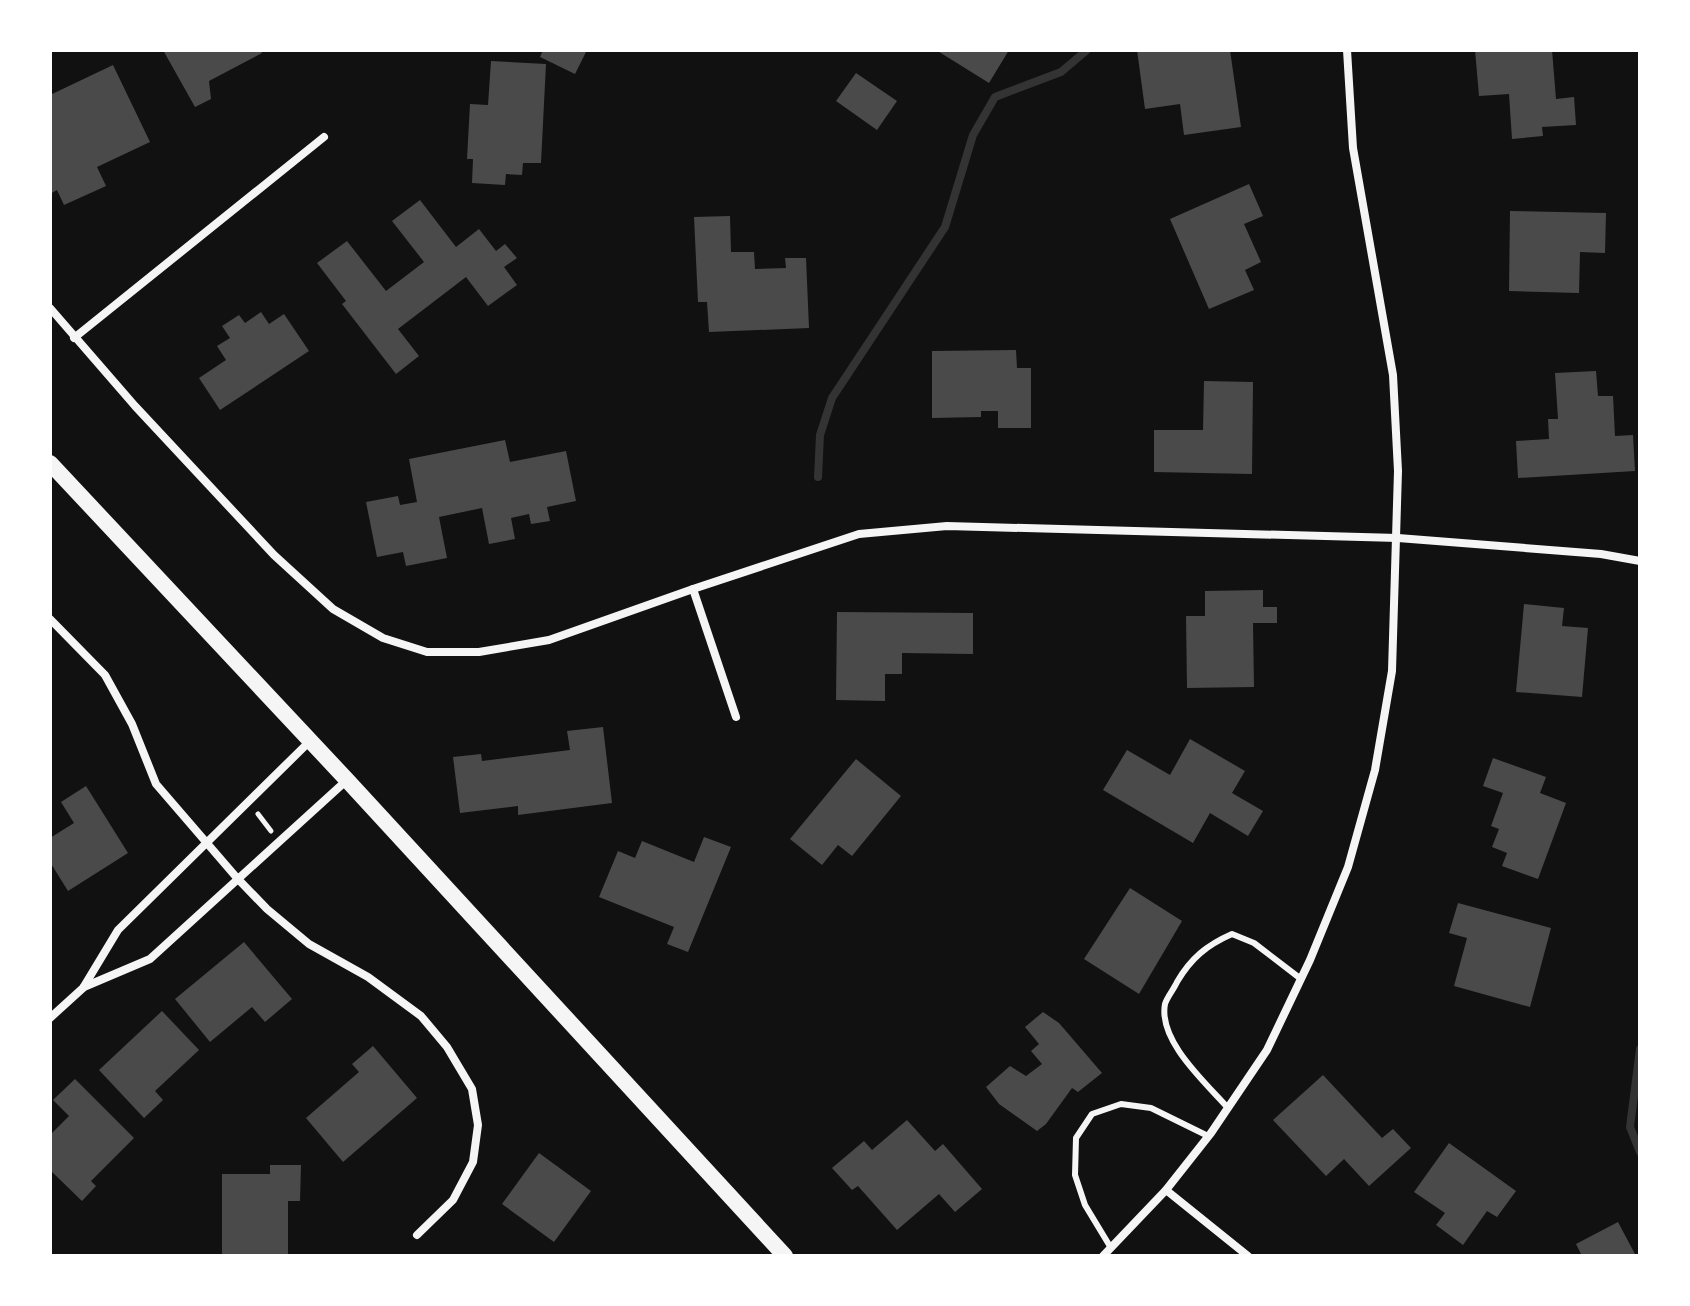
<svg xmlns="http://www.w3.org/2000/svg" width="1690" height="1306" font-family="Overpass,sans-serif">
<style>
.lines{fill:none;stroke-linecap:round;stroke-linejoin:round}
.stream{stroke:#333;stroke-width:8}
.building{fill:#4a4a4a}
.path{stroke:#f5f5f5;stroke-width:5}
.service{stroke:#f5f5f5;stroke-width:6}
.minor{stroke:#f5f5f5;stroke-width:8}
.secondary{stroke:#f5f5f5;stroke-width:16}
</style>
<rect width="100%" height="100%" fill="#111"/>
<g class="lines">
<g class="stream">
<path d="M818,477L820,435L832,398L945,227L973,135L995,97L1061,72L1087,50"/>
<path d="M1640,1049L1630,1127L1640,1152"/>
</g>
</g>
<g class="building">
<path d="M163,50H260L262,53L209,81L211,99L195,107Z"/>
<path d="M543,50H587L575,74L540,57Z"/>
<path d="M936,50H1009L989,83Z"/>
<path d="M1137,50H1230L1241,127L1184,135L1180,104L1145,109Z"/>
<path d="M1475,50H1552L1556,99L1574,97L1576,125L1542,127L1543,136L1512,139L1509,94L1479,96Z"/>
<path d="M491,61L546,64L541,163H523L522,175L506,174L505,185L472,183L473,159H467L470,104L488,105Z"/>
<path d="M113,65L150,142L97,167L106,186L64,205L57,190L50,194V95Z"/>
<path d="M856,73L897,101L877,130L836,101Z"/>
<path d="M1249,184L1263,216L1244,224L1261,262L1245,270L1254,290L1209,309L1170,219Z"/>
<path d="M420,200L456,247L479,229L496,251L505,244L517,258L504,267L517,285L488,306L466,277L398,329L419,356L396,374L342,304L346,301L317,263L347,241L386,291L424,262L392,221Z"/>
<path d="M1510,211L1606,213L1605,253L1580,252L1579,293L1509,291Z"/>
<path d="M730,216L731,252H754L755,269L786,268L785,258H806L809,328L709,332L707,302H698L694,217Z"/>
<path d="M261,312L269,324L284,314L309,351L220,410L199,378L226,360L217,346L230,338L222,326L239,315L245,323Z"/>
<path d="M1016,350L1017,368H1031V428H998V411H981V417L932,418V351Z"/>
<path d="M1596,371L1598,396H1613L1615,436L1633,435L1635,471L1518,478L1516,441L1549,439L1548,419H1558L1555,373Z"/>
<path d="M1204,381L1253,382L1252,474L1154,472V430H1203Z"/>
<path d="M505,440L510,462L566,451L576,501L547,507L550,521L531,524L529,514L511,518L515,539L489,544L482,508L439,517L447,558L406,566L403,552L377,557L366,502L398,496L400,505L417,502L409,459Z"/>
<path d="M1263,590V607H1277V623H1253L1254,687L1187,688L1186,616H1205V591Z"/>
<path d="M1524,604L1564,608L1562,626L1588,628L1582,697L1516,692Z"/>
<path d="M837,612L973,613V654L902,653V674H885V701L836,700Z"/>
<path d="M603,727L612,803L518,815V806L460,813L453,757L481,754L482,761L570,750L567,731Z"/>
<path d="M1190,739L1245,771L1232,793L1263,811L1248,836L1210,813L1193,843L1103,790L1127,750L1170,775Z"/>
<path d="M1493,758L1546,777L1540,793L1566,803L1538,879L1502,866L1507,853L1492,847L1499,829L1491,826L1503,793L1483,786Z"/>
<path d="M856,759L901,796L852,856L838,845L822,865L790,839Z"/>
<path d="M86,786L128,853L68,891L50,862V838L74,823L61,802Z"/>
<path d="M704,837L731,847L688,952L667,944L674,927L599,897L618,851L635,858L642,841L694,862Z"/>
<path d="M1130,888L1182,921L1139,994L1084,959Z"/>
<path d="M1458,903L1551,928L1530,1007L1454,986L1467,938L1449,933Z"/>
<path d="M244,942L292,999L265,1022L252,1007L210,1042L175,999Z"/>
<path d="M162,1011L199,1050L155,1091L163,1100L144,1118L99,1070Z"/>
<path d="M1043,1012L1059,1023L1102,1073L1078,1092L1072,1088L1046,1124L1037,1131L999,1104L986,1087L1010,1066L1026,1076L1042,1064L1031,1051L1039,1044L1025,1027Z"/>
<path d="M373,1046L417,1098L343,1162L306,1118L359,1072L352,1064Z"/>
<path d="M1323,1075L1382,1138L1393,1129L1411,1148L1369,1186L1344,1159L1326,1176L1273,1120Z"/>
<path d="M75,1079L134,1138L91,1181L96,1186L82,1201L50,1170V1135L69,1116L53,1100Z"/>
<path d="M907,1120L935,1151L943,1144L982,1189L955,1212L939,1194L897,1230L858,1186L852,1190L832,1168L864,1141L872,1150Z"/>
<path d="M1449,1143L1516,1191L1497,1217L1487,1211L1463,1245L1436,1225L1445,1213L1414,1192Z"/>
<path d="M539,1153L591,1191L554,1242L502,1204Z"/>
<path d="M270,1165H301L300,1201H288V1256H222V1174H270Z"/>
<path d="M1618,1222L1636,1256H1582L1576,1244Z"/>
</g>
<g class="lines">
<path class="path" d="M258,814L271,831"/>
<g class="service">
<path d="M1228,1108C1206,1083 1158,1041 1165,1004C1167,997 1174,989 1177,982C1191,958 1207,945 1232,934L1254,943L1301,979"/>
<path d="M1111,1248L1085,1205L1075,1175L1076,1138L1092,1114L1121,1104L1151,1108L1208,1136"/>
</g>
<g class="minor">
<path d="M50,308L135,406L274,555L333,609L383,638L427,652H479L549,640L693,589L859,534L947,526L1398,538L1601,554L1640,561"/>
<path d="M74,338L324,137"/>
<path d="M693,589L736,717"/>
<path d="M50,619L105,675L132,724L156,784L237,878L267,909L309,944L368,977L421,1016L447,1047L472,1089L478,1125L473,1162L453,1200L417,1235"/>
<path d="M84,987L150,959L347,780"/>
<path d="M50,1018L83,988L118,930L310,741"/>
<path d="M1166,1190L1248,1256"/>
<path d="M1103,1256L1166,1190L1211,1133L1267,1050L1310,960L1348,867L1375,770L1392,671L1398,471L1393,375L1353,148L1347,50"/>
</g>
<path class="secondary" d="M50,463L347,780L785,1256"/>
</g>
<rect width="1690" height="1306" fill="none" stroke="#ffffff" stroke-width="104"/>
</svg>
